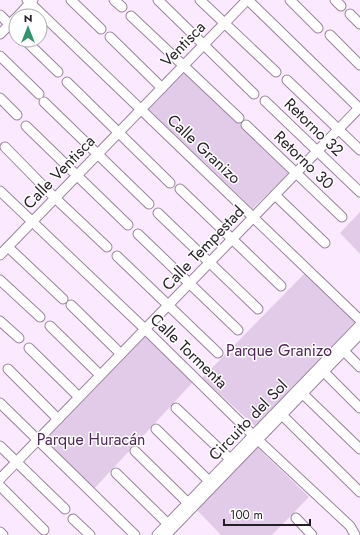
<svg xmlns="http://www.w3.org/2000/svg" width="360" height="535" font-family="Jost,sans-serif">
<style>
.green{fill:#e2cbe8}
.lines{fill:none;stroke-linecap:round;stroke-linejoin:round}
.minor-casing{stroke:#98859c;stroke-width:11}
.minor{stroke:#fff;stroke-width:9}
.labels{text-anchor:middle;dominant-baseline:central;stroke-width:3;stroke-linejoin:round;paint-order:stroke}
.street-label{font-size:16px;fill:#261e27;stroke:#fff}
.park-label{font-size:16px;fill:#4e2758;stroke:#fff}
</style>
<rect width="100%" height="100%" fill="#fbeaff"/>
<g class="green">
<path d="M183,68L290,172L251,210L143,110Z"/>
<path d="M360,212V254L340,233Z"/>
<path d="M306,272L356,323L255,426L202,378Z"/>
<path d="M145,329L193,382L92,491L38,440Z"/>
<path d="M256,446L309,497L272,535H221L196,509Z"/>
</g>
<g class="lines">
<defs>
<g id="minor">
<path d="M27,0L360,320"/>
<path d="M71,0L101,29"/>
<path d="M114,0L122,7"/>
<path d="M158,0L254,94"/>
<path d="M200,0L276,72"/>
<path d="M248,0L360,109"/>
<path d="M290,0L318,28"/>
<path d="M335,0L341,6"/>
<path d="M350,14L360,24"/>
<path d="M0,15L16,31"/>
<path d="M18,16L33,0"/>
<path d="M131,16L239,118"/>
<path d="M0,34L16,18"/>
<path d="M330,35L360,65"/>
<path d="M110,37L162,88"/>
<path d="M25,40L58,72"/>
<path d="M0,56L39,94"/>
<path d="M287,80L360,150"/>
<path d="M67,82L170,183"/>
<path d="M0,98L17,115"/>
<path d="M265,101L360,192"/>
<path d="M44,102L149,204"/>
<path d="M246,125L342,217"/>
<path d="M26,126L128,225"/>
<path d="M5,147L55,198L107,247"/>
<path d="M180,189L281,286"/>
<path d="M0,191L145,329L258,440L350,526L355,535"/>
<path d="M275,195L325,243"/>
<path d="M158,213L258,309"/>
<path d="M138,234L238,330"/>
<path d="M8,247L63,299"/>
<path d="M0,255L247,0"/>
<path d="M117,256L218,353"/>
<path d="M0,280L40,317"/>
<path d="M71,305L121,354"/>
<path d="M0,321L19,338"/>
<path d="M50,326L100,375"/>
<path d="M29,348L79,397"/>
<path d="M344,351L360,367"/>
<path d="M8,369L58,419"/>
<path d="M324,372L360,408"/>
<path d="M303,394L360,449"/>
<path d="M0,403L135,535"/>
<path d="M176,408L230,459"/>
<path d="M282,415L360,492"/>
<path d="M156,429L209,481"/>
<path d="M0,446L65,509"/>
<path d="M135,451L188,503"/>
<path d="M116,473L168,524"/>
<path d="M0,479L360,107"/>
<path d="M0,486L44,530"/>
<path d="M296,518L312,535"/>
<path d="M73,519L90,535"/>
<path d="M0,532L3,535"/>
<path d="M157,535L360,325"/>
<path d="M166,535L360,334"/>
</g>
</defs>
<use href="#minor" class="minor-casing"/>
<use href="#minor" class="minor"/>
</g>
<g class="labels">
<g class="street-label">
<text transform="translate(183 44) rotate(-46)">Ventisca</text>
<text transform="translate(314 127) rotate(44)">Retorno 32</text>
<text transform="translate(204 149) rotate(43)">Calle Granizo</text>
<text transform="translate(304 160) rotate(44)">Retorno 30</text>
<text transform="translate(59 172) rotate(-46)">Calle Ventisca</text>
<text transform="translate(203 248) rotate(-46)">Calle Tempestad</text>
<text transform="translate(189 351) rotate(44)">Calle Tormenta</text>
<text transform="translate(248 420) rotate(-46)">Circuito del Sol</text>
</g>
<g class="park-label">
<text x="279" y="350">Parque Granizo</text>
<text x="91" y="439">Parque Huracán</text>
</g>
</g>
<g transform="translate(28 28)"><circle r="19" fill="#ffffff" stroke="#a8a5a9"/>
<path d="M0-3L7 15L0 10L-7 15Z" fill="#33946e"/>
<text y="-6" font-size="11" font-weight="bold" text-anchor="middle" fill="#261e27">N</text>
</g>
<path d="M224 519v6h86v-6" fill="none" stroke="#261e27" stroke-width="2"/>
<text x="230" y="519" font-size="12" fill="#261e27" stroke="#ffffff" stroke-width="3" paint-order="stroke">100 m</text>
</svg>
